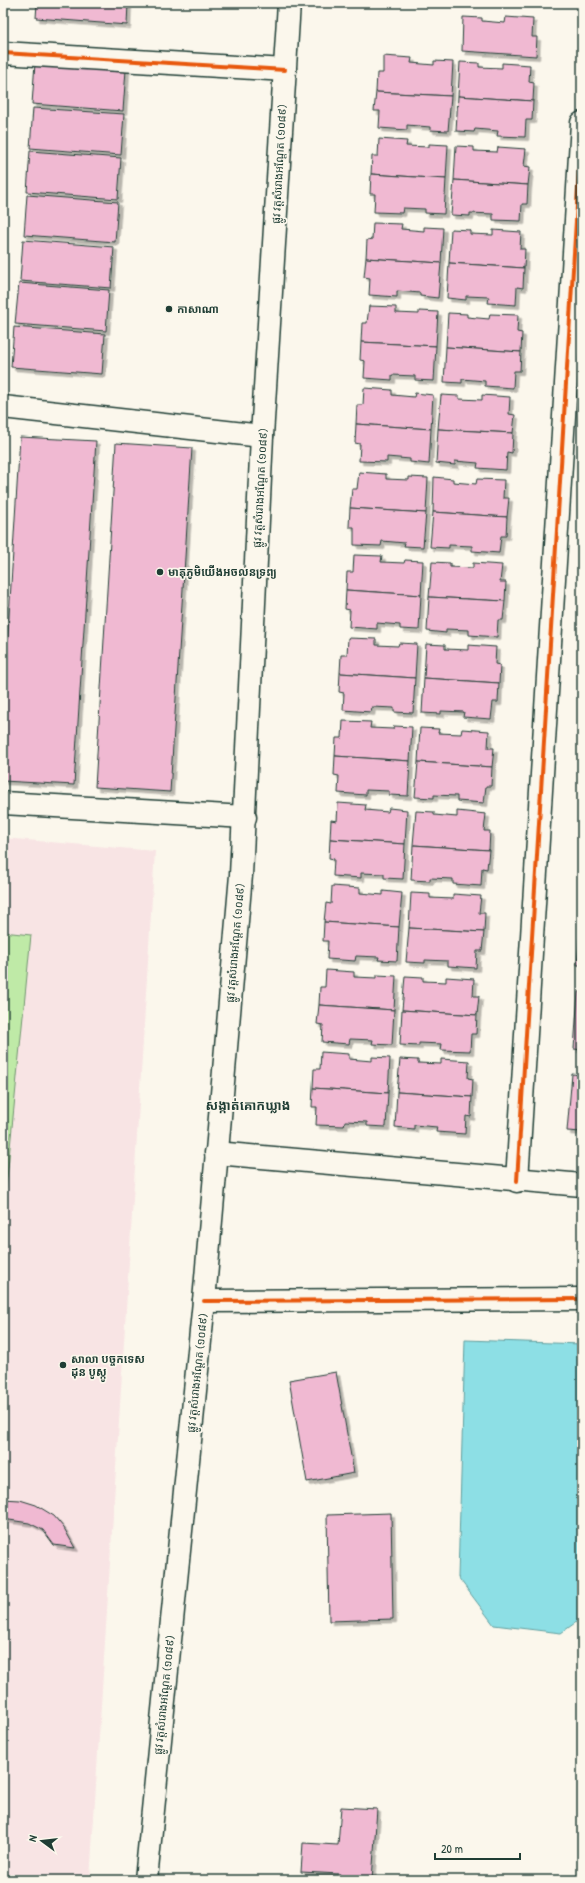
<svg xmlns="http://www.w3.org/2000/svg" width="585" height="1883" font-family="'Patrick Hand','Noto Sans Khmer',sans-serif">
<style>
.built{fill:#f8e4e4}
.green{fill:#bfeaa7;stroke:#6f946e}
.water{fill:#8ddfe5;stroke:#619e9e}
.building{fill:#f0b9d2;stroke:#1f3d34;filter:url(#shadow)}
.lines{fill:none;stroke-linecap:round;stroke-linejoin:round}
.street-casing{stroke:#1f3d34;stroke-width:25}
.secondary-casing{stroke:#1f3d34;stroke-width:25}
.street{stroke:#fbf7ec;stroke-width:22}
.secondary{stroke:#fbf7ec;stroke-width:22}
.cycleway-casing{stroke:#fbf7ec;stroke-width:6}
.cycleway{stroke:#e8590c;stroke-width:4}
.poi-dot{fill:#1f3d34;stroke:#fbf7ec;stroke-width:1.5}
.labels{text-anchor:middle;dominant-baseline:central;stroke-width:3.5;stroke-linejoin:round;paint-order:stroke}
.street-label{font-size:11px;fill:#1f3d34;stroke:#fbf7ec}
.poi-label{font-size:11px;font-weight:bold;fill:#1f3d34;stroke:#fbf7ec;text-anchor:start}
.quarter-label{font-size:13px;font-weight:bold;fill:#1f3d34;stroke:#fbf7ec}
</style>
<defs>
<filter id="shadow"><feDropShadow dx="3.5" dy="3.5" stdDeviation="0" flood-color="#0004"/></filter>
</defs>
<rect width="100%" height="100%" fill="#fbf7ec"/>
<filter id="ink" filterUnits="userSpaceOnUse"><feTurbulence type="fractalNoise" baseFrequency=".025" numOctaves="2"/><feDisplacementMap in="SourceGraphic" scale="8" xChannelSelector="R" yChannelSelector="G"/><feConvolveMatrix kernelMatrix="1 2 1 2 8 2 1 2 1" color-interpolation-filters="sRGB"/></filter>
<g filter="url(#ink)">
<path class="built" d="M3,838L155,851L90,1880H3Z"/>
<path class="green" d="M3,932L31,935L6,1188H3Z"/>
<path class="water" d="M465,1340L582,1344V1618L561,1633L494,1625L458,1577Z"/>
<g class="building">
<path d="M37,3H128L127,25L36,18Z"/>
<path d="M463,17L482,18V21L505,23L506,17L533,19L532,37H537L536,56L462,51Z"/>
<path d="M383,56L412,58L411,63L434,65V61L453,62L451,96L376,92L377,73H383Z"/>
<path d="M460,62L479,63V67L502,68V63L530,65L529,82L534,83L533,101L458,96Z"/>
<path d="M35,63L126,70L123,111L32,104Z"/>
<path d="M376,92L451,96L448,131L430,130V127L407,125V130L379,128L380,111H374Z"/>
<path d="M458,96L533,101L532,120H526L525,137L497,136L498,131L475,129L474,132L456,131Z"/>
<path d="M33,108L124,114L121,155L30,148Z"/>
<path d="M379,139L407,141L406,146L429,147V144L448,145L446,179L371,174L372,156H378Z"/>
<path d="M456,146L474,147V151L497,152L498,147L526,149L524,166L530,167L528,185L454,180Z"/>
<path d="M30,151L121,158L118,199L27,192Z"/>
<path d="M371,174L446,179L444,214L425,213V209L403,208L402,213L374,212L375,194H370Z"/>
<path d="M454,180L528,185L527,204H522L521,221L493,220V214L470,213V216L451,215Z"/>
<path d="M27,195L118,202L115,242L24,235Z"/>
<path d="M373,223L402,224L401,229L424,231V227L443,228L441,263L366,258L367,240L372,239Z"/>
<path d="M451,229L470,230V234L493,235V230L521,232L520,249H525L524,268L449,263Z"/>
<path d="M23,240L114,247L111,288L20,281Z"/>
<path d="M366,258L441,263L438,298L420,296V293L397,291V297L369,295L370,278L364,277Z"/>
<path d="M449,263L524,268L523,288L517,287L516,305L488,303L489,297L466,296V300L447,298Z"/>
<path d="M19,283L109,290L106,331L15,324Z"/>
<path d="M369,306L396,307V313L419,314V311L438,312L436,346L361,342L362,323H367Z"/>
<path d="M448,313L467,314V317L489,319L490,314L518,315L517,332L522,333L521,352L446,347Z"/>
<path d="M14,327L105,334L102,374L11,367Z"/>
<path d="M361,342L436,346L434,381L415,380V376L392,375V380L364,378L365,361L360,360Z"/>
<path d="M446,347L521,352L520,371H514L513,388L485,386V381L462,379V383L444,382Z"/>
<path d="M364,388L392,390V395L414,397L415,393L433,395L431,429L356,424L357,405H363Z"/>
<path d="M441,395L459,396V399L482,400V395L510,397L509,414L515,415L513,433L438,429Z"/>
<path d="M356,424L431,429L429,464L410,462V459L387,457V462L359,461L360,444L355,443Z"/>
<path d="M438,429L513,433L512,453L507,452L506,470L477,468L478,463L455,461V465L436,463Z"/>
<path d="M20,437L96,441L74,785L3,781V715Z"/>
<path d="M116,443L192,448L170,792L95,787Z"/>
<path d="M359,472L386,474V479L409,480V477L428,478L426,513L350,508L352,489H357Z"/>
<path d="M434,477L453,479V482L476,484L477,479L504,480L503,498H509L507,517L433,512Z"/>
<path d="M350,508L426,513L423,547L404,546L405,543L382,541L381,546L354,545V527H349Z"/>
<path d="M433,512L507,517L506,536H501L499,553L472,551V546L449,545V548L430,547Z"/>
<path d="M354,555L382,556L381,562L404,563L405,560L423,561L421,595L346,590L347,572H353Z"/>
<path d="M432,562L450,563V567L473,568V563L502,565L500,582H506L505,601L429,597Z"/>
<path d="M346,590L421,595L419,630L400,629V625L377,623V629L349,627L350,610L345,609Z"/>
<path d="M429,597L505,601L503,620H498L497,637L469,635V630L446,629V633L427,631Z"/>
<path d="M348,638L376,639V645L398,646L399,643L417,644L415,678L340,673L341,655H347Z"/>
<path d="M426,644L445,645V649L468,650V645L496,647L495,664L500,665L499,683L424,678Z"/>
<path d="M340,673L415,678L413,713L394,712V708L372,707L371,712L343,710L344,693L339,692Z"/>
<path d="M424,678L499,683L498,702H493L491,719L463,717L464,712L441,711V714L422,713Z"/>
<path d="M343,721L371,722L370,728L393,729L394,726L412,727L410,761L335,756L336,738H342Z"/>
<path d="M420,728L439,729L438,733L461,734L462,729L489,731L488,748H494L492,767L418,762Z"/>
<path d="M335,756L410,761L408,796L389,795V791L366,790V795L338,793L339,776L334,775Z"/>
<path d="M418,762L492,767L491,786H486L484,803L457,801V796L434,795V798L415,797Z"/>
<path d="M338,803L366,805L365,810L388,812L389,808L407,810L405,844L330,839L331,820L337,821Z"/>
<path d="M416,811L434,812V815L457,817V811L486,814L484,831H490L489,850L413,845Z"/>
<path d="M330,839L405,844L403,879L384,878V874L361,873V878L333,876L334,859L329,858Z"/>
<path d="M413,845L489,850L487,869L482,868L481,886L453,884V879L430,878V881L411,880Z"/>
<path d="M332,886L360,888V893L383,895V891L402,893L399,927L324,922L326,903L331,904Z"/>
<path d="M411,893L430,894V898L453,899V894L481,896L479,913H485L484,932L409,928Z"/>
<path d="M582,908V965H577Z"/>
<path d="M324,922L399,927L397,961L378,960L379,957L356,956L355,961L327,959L328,941H323Z"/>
<path d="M409,928L484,932L482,951H477L476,968L448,966V961L425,960V963L406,962Z"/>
<path d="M326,970L354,972V977L377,978V975L396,976L394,1010L319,1005L320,987H325Z"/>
<path d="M405,976L423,977V981L446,982V977L474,979L473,996H479L477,1015L402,1010Z"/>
<path d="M578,992H582V1050L574,1049Z"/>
<path d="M319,1005L394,1010L392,1045L372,1044L373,1040L350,1039L349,1044L322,1042L323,1025L317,1024Z"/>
<path d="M402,1010L477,1015L476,1034H471L470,1051L441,1050L442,1044L419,1043V1046L400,1045Z"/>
<path d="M321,1052L349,1054V1059L372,1061V1057L390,1058L388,1093L313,1088L314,1069H320Z"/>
<path d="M400,1059L418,1060V1063L441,1064V1059L469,1061L468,1078L473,1079L472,1097L397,1092Z"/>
<path d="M572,1074L582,1075V1132L567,1131Z"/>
<path d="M313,1088L388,1093L386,1127L367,1126V1122L345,1121L344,1126L316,1125L317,1107H312Z"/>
<path d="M397,1092L472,1097L471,1117L466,1116L465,1134L436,1132L437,1127L414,1125V1129L395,1127Z"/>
<path d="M336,1372L354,1473L307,1482L289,1380Z"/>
<path d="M3,1499L20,1500L36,1505L54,1516L64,1528L75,1548L54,1545L43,1530L29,1523L3,1519Z"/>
<path d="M391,1513L393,1619L329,1621L327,1515Z"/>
<path d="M341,1807L377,1809L372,1880H339L340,1874L301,1872L303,1843L338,1845Z"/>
<rect x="579" y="1875" width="3" height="5"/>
</g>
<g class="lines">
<defs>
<g id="street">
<path d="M3,53L285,70"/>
<path d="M3,407L262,436"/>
<path d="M3,803L245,817"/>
<path d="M216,1153L582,1185"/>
<path d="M517,1181L582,123"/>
<path d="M204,1301L582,1299"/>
</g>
<path id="secondary" d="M146,1880L204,1301L241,875L262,436L289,3"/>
</defs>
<use href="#street" class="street-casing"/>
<use href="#secondary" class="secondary-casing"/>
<use href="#street" class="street"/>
<use href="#secondary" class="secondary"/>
<defs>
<g id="cycleway">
<path d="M3,53L285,70"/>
<path d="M517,1181L582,123"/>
<path d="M204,1301L582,1299"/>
</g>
</defs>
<use href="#cycleway" class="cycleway-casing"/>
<use href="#cycleway" class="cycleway"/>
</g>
</g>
<g class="poi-dot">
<circle cx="169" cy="309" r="4"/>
<circle cx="160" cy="572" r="4"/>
<circle cx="63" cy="1365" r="4"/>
</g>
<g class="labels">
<g class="street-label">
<text transform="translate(279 164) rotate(-87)">ផ្លូវ វត្តសំរោងអណ្ដែត (១០៨៩)</text>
<text transform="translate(260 488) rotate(-87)">ផ្លូវ វត្តសំរោងអណ្ដែត (១០៨៩)</text>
<text transform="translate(235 943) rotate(-85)">ផ្លូវ វត្តសំរោងអណ្ដែត (១០៨៩)</text>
<text transform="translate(197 1373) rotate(-84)">ផ្លូវ វត្តសំរោងអណ្ដែត (១០៨៩)</text>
<text transform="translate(164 1695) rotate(-84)">ផ្លូវ វត្តសំរោងអណ្ដែត (១០៨៩)</text>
</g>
<g class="poi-label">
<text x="177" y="309">កាសាណា</text>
<text x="168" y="572">មាតុភូមិយើងអចលនទ្រព្យ</text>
<text x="71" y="1359">សាលា បច្ចកទេស<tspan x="71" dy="13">ដុន បូស្កូ</tspan></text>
</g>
<g class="quarter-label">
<text x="248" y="1105">សង្កាត់គោកឃ្លាង</text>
</g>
</g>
<rect width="585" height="1883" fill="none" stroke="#fbf7ec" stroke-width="16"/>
<rect x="8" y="8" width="569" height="1867" fill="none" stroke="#1f3d34" stroke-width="1.5" filter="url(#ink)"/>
<g transform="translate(42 1841) rotate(285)" stroke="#fbf7ec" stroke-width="3" paint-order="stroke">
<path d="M0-3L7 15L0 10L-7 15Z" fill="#1f3d34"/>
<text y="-6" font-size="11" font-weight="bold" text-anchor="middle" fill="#1f3d34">N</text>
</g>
<path d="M435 1853v6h85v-6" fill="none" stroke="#1f3d34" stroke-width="2"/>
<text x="441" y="1853" font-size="12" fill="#1f3d34" stroke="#fbf7ec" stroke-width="3" paint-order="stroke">20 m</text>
</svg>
